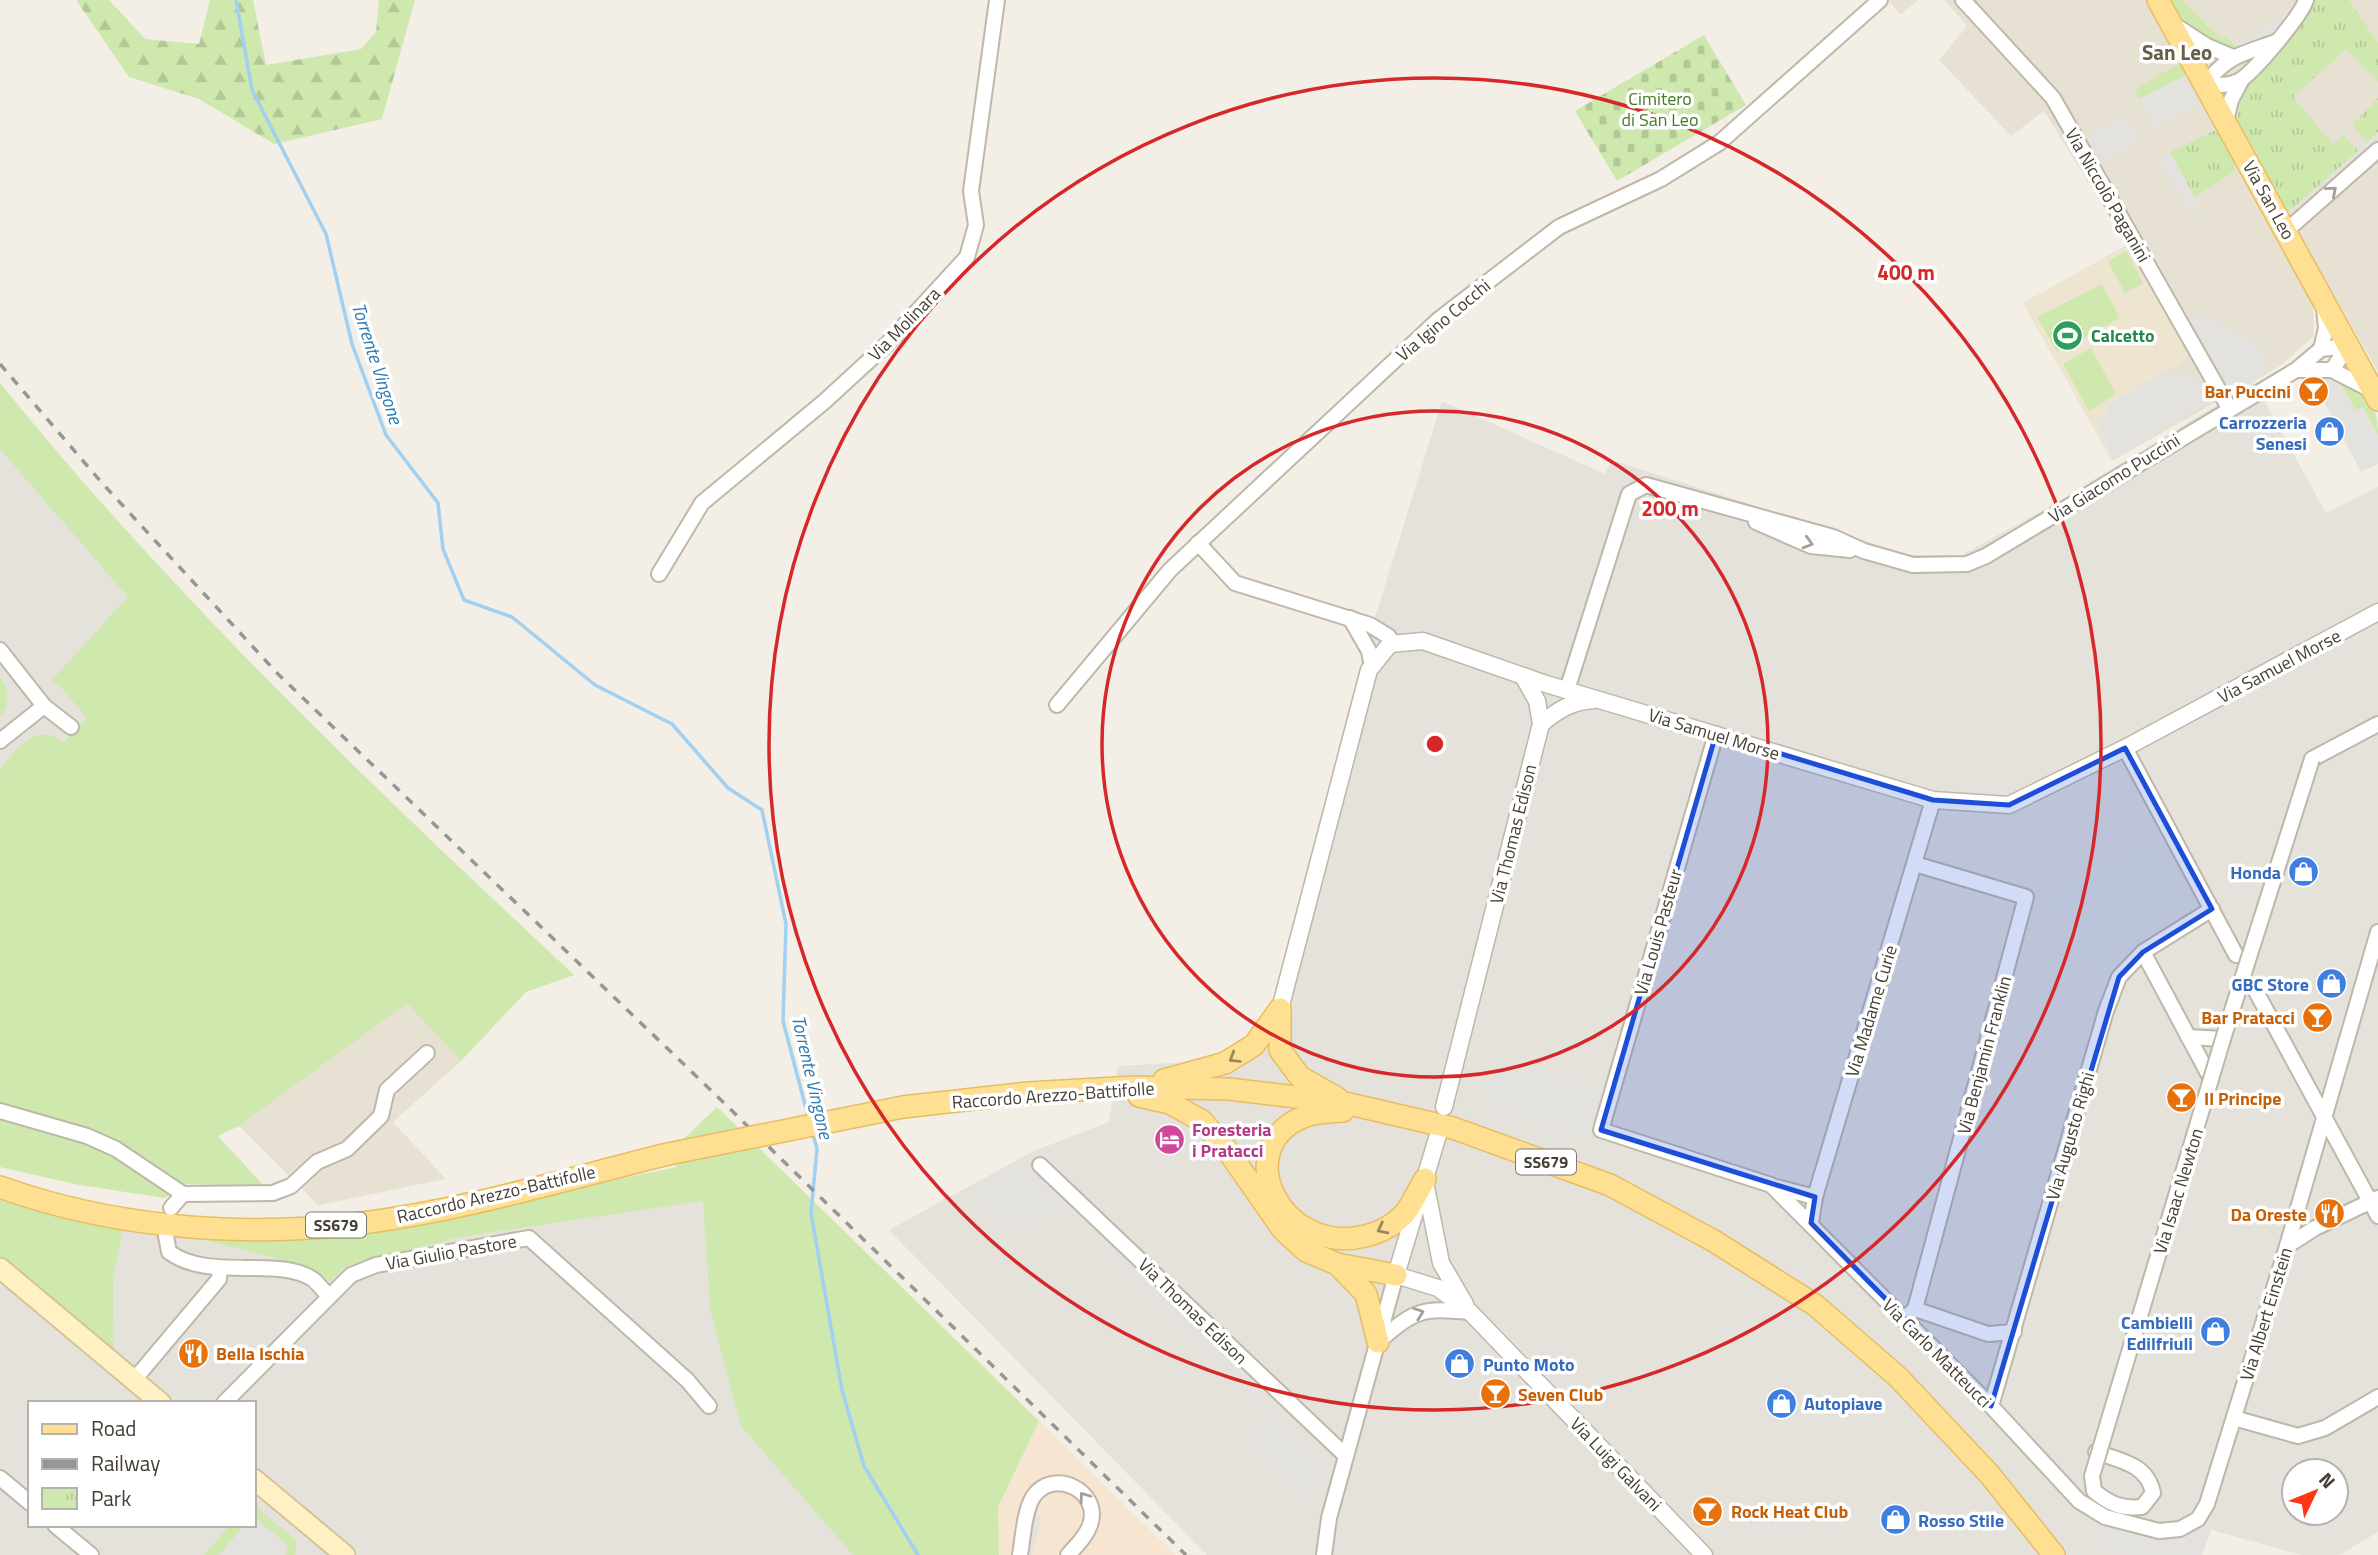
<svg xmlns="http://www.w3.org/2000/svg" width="2378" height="1555" font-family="'Titillium Web',sans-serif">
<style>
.residential{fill:#e7e1d4}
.commercial{fill:#f6e6d1}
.industrial{fill:#e5e1db;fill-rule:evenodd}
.education{fill:#ede5d0}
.green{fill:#cee8ae}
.forest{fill:url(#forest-firs)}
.cemetery{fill:url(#cemetery-stones)}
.park{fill:url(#park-tufts)}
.parking{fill:#e4e2de}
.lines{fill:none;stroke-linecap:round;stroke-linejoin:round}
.stream{stroke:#a1d0f1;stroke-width:3.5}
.minor-casing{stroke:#bfb7a8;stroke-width:18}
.tertiary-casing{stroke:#bfb7a8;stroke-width:19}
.secondary-casing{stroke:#d4c495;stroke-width:23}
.primary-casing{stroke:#e6be62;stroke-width:24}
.minor{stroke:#fff;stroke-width:14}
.tertiary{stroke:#fff;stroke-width:16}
.secondary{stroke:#fff1c4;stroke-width:19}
.primary{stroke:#ffe093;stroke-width:21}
.rail{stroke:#969696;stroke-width:3.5;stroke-dasharray:9 9;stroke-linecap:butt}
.minor-bridge-casing{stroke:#bfb7a8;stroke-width:18;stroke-linecap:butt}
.primary-bridge-casing{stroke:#e6be62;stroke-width:24;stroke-linecap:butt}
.minor-bridge{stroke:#fff;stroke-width:14}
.primary-bridge{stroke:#ffe093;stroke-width:21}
.oneway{stroke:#a2a09a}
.oneway2{stroke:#99885f}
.marked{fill:#1d4ed8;fill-opacity:0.2;stroke:#1d4ed8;stroke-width:5;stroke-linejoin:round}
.ring{fill:none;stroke:#d62828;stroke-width:3.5}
.labels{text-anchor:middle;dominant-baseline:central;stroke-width:7;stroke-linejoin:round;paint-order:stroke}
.shield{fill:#fff;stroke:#7e7972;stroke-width:2}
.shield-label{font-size:16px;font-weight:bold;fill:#464035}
.park-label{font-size:18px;fill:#467927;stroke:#fff}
.street-label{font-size:18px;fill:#464035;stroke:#fff}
.leisure-label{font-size:18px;font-weight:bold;fill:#27864d;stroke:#fff;text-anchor:start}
.food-label{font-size:18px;font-weight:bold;fill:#c56008;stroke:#fff;text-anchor:start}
.shop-label{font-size:18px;font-weight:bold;fill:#366cbe;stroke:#fff;text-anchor:end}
.hotel-label{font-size:18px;font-weight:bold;fill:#b23c85;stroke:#fff;text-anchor:start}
.water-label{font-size:19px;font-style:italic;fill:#2c7bb4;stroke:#fff}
.quarter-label{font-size:21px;font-weight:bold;fill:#695e4c;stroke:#fff}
.centre{fill:#d62828;stroke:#fff;stroke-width:3.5}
.ring-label{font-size:21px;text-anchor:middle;font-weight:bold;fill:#d62828;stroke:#fff;stroke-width:7;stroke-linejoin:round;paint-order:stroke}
</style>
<defs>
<pattern id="forest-firs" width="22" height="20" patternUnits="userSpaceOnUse" patternTransform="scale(1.75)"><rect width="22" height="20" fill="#cee8ae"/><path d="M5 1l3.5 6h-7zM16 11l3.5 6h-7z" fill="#b2c896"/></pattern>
<pattern id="cemetery-stones" width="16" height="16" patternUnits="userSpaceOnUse" patternTransform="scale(1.75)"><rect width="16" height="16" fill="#cee8ae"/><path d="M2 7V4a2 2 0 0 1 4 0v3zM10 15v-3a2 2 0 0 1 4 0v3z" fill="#b2c896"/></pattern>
<pattern id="park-tufts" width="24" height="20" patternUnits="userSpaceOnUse" patternTransform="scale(1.75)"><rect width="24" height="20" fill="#cee8ae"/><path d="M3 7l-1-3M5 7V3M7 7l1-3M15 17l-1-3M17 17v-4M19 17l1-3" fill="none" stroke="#b2c896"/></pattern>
</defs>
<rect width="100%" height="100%" fill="#f3efe6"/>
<g class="residential">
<path d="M1888,0H1919L1900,15Z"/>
<path d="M1944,0H2378V372L2335,296L2313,309L2314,336L2280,366L2112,461L2023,303L2127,245L2044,111L2011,136L1939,60L1967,26Z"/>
<path d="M407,1002L461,1061L393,1122L446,1179L318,1205L239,1126Z"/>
</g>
<path class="commercial" d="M1039,1421L1176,1555H999L998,1507Z"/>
<g class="industrial">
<path d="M2254,382L2326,513L2378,487V1532L2339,1555H2302L2211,1530L2202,1555H1207L889,1230L1034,1151L1109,1122L1118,1066L1210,1061L1253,1036L1270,1010L1358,673L1442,401L1605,474L1612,460L1909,555H1962L2061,500ZM2294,1471H2336V1513H2294Z"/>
<path d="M0,383L76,477L189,598L87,718L0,799Z"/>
<path d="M703,1201L710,1309L853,1555H358L254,1468V1403H176L114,1350L113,1281L123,1228L197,1238L302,1265L330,1282L346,1266L461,1237Z"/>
<path d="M0,1268L161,1403H30V1525H254V1479L345,1555H0Z"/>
</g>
<path class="education" d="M2127,246L2189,355L2169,370L2107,404L2110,411L2095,422L2114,458L2112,461L2023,303Z"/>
<g class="green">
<path d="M2169,0H2182L2221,39L2226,37L2240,50C2210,50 2184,23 2169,0Z"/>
<path d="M2180,63L2186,75L2140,99L2135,89Z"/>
<path d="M2126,251L2143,283L2125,293L2108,261Z"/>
<path d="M2102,284L2120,318L2057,352L2037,317Z"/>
<path d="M2091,348L2116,394L2089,411L2063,364Z"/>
<path d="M2337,378C2365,393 2378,401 2378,435L2363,408L2355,410Z"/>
<path d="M0,383C173,597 374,788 574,975L526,992L461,1061L407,1003L239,1126L218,1136L264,1186L184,1184L165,1198L79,1185L0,1167V769C18,749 35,721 63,742L87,718L61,687L52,680L128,597L0,449Z"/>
<path d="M0,677C9,689 10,705 0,716Z"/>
<path d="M717,1107L1039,1421L998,1507L999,1555H853L741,1426L710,1309L703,1201L461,1237L346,1266L330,1282L302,1265L197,1238L330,1234L412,1222L677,1167L668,1154Z"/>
<path d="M0,1196L123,1228L113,1281L114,1350L0,1256Z"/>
<path d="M254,1499L263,1513L296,1540L295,1555H286L288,1545L254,1517Z"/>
<path d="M230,1525H244L219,1555H204Z"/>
</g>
<path class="forest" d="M76,0H109L145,39L199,44L210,0H253L266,65L361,49L376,32L379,0H415L382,119L274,144L199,99L129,77Z"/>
<path class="cemetery" d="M1704,35L1746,105L1617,181L1575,111Z"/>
<g class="park">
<path d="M2312,0H2349L2378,43V82L2346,49L2293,97L2333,144L2343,135L2358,151L2288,212L2237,119L2245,81L2300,25Z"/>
<path d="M2378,98V132L2367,143L2352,125Z"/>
<path d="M2216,130L2234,162L2235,171L2195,197L2170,152Z"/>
</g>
<g class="parking">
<path d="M2288,13L2296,22L2244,54L2233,44Z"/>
<path d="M2186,75L2201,104L2155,128L2140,99Z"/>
<path d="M2126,114L2141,142L2105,162L2088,134Z"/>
<path d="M2378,132V150L2298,220L2292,211Z"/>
<path d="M2170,152L2201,209L2190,215L2158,158Z"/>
<path d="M2200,313L2263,348L2262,360L2268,373L2235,393L2226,386L2193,330L2181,323Z"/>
<path d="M2188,369L2208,401L2114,458L2095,422L2110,411L2107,404L2169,370L2173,377Z"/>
<path d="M2315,375L2337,378L2355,410L2363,408L2378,435V464L2361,472L2322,398L2327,396Z"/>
<path d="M2167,826L2212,909L2143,952L2106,1011L2042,893Z"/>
<path d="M1497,1057L1610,1092L1599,1141L1484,1105Z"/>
<path d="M1041,1155L1087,1198L1010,1230L967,1191Z"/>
<path d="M1112,1234L1166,1285L1153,1296L1101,1245Z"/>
<path d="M1175,1293L1283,1397L1270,1410L1161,1307Z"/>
<path d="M1273,1414L1320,1460L1324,1482L1311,1507L1247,1444Z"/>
<path d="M1034,1512L1042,1519L1032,1555H1025Z"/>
<path d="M2100,1520L2159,1536L2198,1524L2209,1528L2200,1555H2117L2093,1529Z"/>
<path d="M254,1521L284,1546L283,1555H223L248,1525H254Z"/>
</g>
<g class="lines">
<g class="stream">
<path d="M236,0L252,90L326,234L352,344L386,435L438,503L443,549L464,600L512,617L595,685L672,724L728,788L762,810L786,924L783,1021L809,1120"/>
<path d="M813,1134L817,1149L811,1213L842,1390L864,1466L918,1555"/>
</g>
<defs>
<g id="minor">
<path d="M1963,0L2053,98L2229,408"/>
<path d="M2173,24L2207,46L2233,57"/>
<path d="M2278,41C2247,53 2224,55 2206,85C2218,85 2227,86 2239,81C2253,73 2301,16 2306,0"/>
<path d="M2226,121L2231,100L2242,79"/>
<path d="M2286,231L2378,150"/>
<path d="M2321,349L2326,328L2324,307"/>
<path d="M2332,370L2371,390"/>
<path d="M1756,522L1811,546L1850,550"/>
<path d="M1198,543L1235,583L1370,625L1388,636L1394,644"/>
<path d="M659,574L702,503L825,401L887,344L967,257L976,225L971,191L997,0"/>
<path d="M1350,618L1369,651L1372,667"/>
<path d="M0,650L44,706L71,727"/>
<path d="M1567,690L1629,494L1646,485L1833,537L1864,551L1913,565L1967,564L1986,556L2296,370H2332L2348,346L2321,349L2296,370"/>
<path d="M1057,705L1170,570L1438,320L1559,227L1661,179L1719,143L1880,0"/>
<path d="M1716,734L1601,1130L1771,1185L1991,1406L2079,1501L2105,1517L2159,1531L2180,1529L2198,1519L2207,1504L2287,1246L2378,932"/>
<path d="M0,741L44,706"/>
<path d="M2125,748L2236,955"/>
<path d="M2312,759L2378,724"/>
<path d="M2143,952L2211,1079"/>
<path d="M2253,986L2378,1216"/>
<path d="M2188,1037L2223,1039"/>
<path d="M0,1111L87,1136L116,1149L183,1194L171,1208"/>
<path d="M1040,1165L1346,1456"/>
<path d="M1772,1186L1815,1197"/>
<path d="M183,1194L273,1193L291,1186L317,1162L347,1149L381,1116L387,1090L427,1053"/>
<path d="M1811,1223L1815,1197L1933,800"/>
<path d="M166,1236L169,1252C209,1282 279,1255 314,1280C319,1285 324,1291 329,1296"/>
<path d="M2287,1246L2315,1228L2378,1198"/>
<path d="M1915,1309L1988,1334L2014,1332"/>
<path d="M1903,1320L1915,1309L2026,897L1915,864"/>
<path d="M1379,1341C1416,1309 1422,1308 1470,1312"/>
<path d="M134,1380L219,1279L220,1268"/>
<path d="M224,1403L351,1275L376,1265L529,1238L687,1380L709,1406"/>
<path d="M1991,1406L2106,1011L2119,977L2143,952L2212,909"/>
<path d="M2234,1418L2298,1436L2325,1428L2378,1397"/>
<path d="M2092,1476L2094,1491C2110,1504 2121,1509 2142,1507L2153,1493C2147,1464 2121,1461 2096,1452"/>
<path d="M0,1478L30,1503"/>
<path d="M55,1525L91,1555"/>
<path d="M1020,1555C1023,1538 1024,1512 1033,1497C1053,1467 1102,1491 1090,1525C1086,1537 1076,1546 1068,1555"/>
<path d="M1324,1555L1329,1518L1396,1275"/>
</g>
<g id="tertiary">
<path d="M1541,724C1558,710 1572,701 1594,700"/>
<path d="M1280,1009L1369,670L1390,644L1423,641L1546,684L1933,800L2009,805L2125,748L2378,612"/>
<path d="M1444,1107L1541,724L1537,701L1523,676"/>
<path d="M1438,1135L1396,1275L1438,1288L1470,1312L1704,1555"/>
<path d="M1426,1187L1441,1263L1465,1304"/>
</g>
<g id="secondary">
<path d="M0,1268L161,1403"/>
<path d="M254,1479L345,1555"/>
</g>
<g id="primary">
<path d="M2158,0L2378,400"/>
<path d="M1280,1009V1050L1300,1077L1337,1098"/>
<path d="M1164,1080L1225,1063L1254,1045L1280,1009"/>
<path d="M1139,1096L1170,1103L1202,1121L1228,1151L1283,1230L1306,1251L1337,1264L1396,1275"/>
<path d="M903,1107L1028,1093L1134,1087L1229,1089L1345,1103L1453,1128L1610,1185L1714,1241L1815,1305L1898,1377L1990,1475L2054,1555"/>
<path d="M1343,1111C1331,1112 1317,1112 1306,1116C1227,1145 1280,1257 1365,1236C1380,1233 1396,1224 1406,1212C1413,1202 1419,1189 1425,1179"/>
<path d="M0,1187C108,1226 232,1237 346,1225C455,1213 563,1180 668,1154"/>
<path d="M1337,1264L1366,1294L1378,1342"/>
</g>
</defs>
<use href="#minor" class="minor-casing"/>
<use href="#tertiary" class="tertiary-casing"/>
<use href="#secondary" class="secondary-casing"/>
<use href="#primary" class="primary-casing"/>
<use href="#minor" class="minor"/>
<use href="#tertiary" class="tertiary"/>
<use href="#secondary" class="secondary"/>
<use href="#primary" class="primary"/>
<path class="rail" d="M0,364L102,483L278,674L722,1101L1186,1555"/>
<defs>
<path id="minor-bridge" d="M2092,1476L2223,1039L2312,759"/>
<path id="primary-bridge" d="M668,1154L903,1107"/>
</defs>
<use href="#minor-bridge" class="minor-bridge-casing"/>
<use href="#primary-bridge" class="primary-bridge-casing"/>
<use href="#minor-bridge" class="minor-bridge"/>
<use href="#primary-bridge" class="primary-bridge"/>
</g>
<defs><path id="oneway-chevron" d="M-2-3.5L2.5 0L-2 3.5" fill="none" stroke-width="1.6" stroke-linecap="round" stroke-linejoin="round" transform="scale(1.75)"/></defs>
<g class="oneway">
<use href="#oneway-chevron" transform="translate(2332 191) rotate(-41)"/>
<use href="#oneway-chevron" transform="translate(1808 543) rotate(16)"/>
<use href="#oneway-chevron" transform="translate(1419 1313) rotate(-20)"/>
<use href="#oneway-chevron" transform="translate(1084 1497) rotate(-126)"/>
</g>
<g class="oneway2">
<use href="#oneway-chevron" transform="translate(1234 1058) rotate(148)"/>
<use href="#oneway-chevron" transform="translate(1382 1229) rotate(153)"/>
</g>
<path class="marked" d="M1716,734L1933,800L2009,805L2125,748L2212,909L2143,952L2119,977L1991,1406L1811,1223L1815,1197L1601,1130Z"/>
<g class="ring">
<circle cx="1435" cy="744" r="333"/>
<circle cx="1435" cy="744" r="666"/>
</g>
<defs>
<symbol id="stadium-disc" viewBox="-11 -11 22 22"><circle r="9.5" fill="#2e9e5b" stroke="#fff"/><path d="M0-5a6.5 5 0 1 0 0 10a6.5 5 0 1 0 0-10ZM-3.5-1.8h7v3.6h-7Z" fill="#fff"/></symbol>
<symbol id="bar-disc" viewBox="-11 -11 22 22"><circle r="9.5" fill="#e8710a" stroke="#fff"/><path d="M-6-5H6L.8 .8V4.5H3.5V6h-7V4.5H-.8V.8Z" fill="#fff"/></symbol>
<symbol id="shop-disc" viewBox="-11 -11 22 22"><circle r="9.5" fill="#3f7fe0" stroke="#fff"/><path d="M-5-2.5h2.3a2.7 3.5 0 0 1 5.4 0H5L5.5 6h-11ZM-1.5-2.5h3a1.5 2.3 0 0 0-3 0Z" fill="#fff"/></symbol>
<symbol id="hotel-disc" viewBox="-11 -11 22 22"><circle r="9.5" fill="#d1479c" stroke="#fff"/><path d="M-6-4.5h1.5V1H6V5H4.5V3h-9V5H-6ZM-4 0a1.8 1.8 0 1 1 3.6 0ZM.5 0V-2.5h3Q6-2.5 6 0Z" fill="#fff"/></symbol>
<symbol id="restaurant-disc" viewBox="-11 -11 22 22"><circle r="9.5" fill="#e8710a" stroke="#fff"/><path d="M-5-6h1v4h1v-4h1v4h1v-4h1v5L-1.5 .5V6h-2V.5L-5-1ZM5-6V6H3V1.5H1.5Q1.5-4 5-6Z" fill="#fff"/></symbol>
</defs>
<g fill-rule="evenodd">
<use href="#stadium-disc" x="2050" y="318" width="35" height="35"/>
<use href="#bar-disc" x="2296" y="374" width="35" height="35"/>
<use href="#shop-disc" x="2312" y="414" width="35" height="35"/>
<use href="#shop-disc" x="2286" y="854" width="35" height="35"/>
<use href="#shop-disc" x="2314" y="966" width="35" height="35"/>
<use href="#bar-disc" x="2300" y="1000" width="35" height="35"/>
<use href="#bar-disc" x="2164" y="1080" width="35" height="35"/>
<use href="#hotel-disc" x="1152" y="1122" width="35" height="35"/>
<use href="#restaurant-disc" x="2312" y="1196" width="35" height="35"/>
<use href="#shop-disc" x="2198" y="1314" width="35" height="35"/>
<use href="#restaurant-disc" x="176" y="1336" width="35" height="35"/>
<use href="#shop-disc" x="1442" y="1346" width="35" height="35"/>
<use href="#bar-disc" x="1478" y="1376" width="35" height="35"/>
<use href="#shop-disc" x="1764" y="1386" width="35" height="35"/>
<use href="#bar-disc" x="1690" y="1494" width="35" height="35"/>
<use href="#shop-disc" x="1878" y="1502" width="35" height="35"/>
</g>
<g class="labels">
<g class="shield">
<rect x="1516" y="1149.5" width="60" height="25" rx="5"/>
<rect x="306" y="1212.5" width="60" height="25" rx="5"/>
</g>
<g class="shield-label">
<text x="1546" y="1162">SS679</text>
<text x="336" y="1225">SS679</text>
</g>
<g class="park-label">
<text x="1660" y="98">Cimitero<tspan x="1660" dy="21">di San Leo</tspan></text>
</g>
<g class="street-label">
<text transform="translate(2108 195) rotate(60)">Via Niccolò Paganini</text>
<text transform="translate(2269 200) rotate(61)">Via San Leo</text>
<text transform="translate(1443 320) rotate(-40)">Via Igino Cocchi</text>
<text transform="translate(904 324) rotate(-46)">Via Molinara</text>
<text transform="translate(2114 478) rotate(-32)">Via Giacomo Puccini</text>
<text transform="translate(2279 666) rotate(-28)">Via Samuel Morse</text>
<text transform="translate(1714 734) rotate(17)">Via Samuel Morse</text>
<text transform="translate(1513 834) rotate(-76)">Via Thomas Edison</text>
<text transform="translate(1658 932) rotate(-74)">Via Louis Pasteur</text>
<text transform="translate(1871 1011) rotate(-73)">Via Madame Curie</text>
<text transform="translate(1984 1055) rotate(-75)">Via Benjamin Franklin</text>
<text transform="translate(1053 1095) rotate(-4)">Raccordo Arezzo-Battifolle</text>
<text transform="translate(2070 1136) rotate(-74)">Via Augusto Righi</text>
<text transform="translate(2178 1191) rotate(-73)">Via Isaac Newton</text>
<text transform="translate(496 1194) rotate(-13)">Raccordo Arezzo-Battifolle</text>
<text transform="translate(451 1252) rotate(-10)">Via Giulio Pastore</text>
<text transform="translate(1193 1311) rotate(44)">Via Thomas Edison</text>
<text transform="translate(2266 1314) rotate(-73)">Via Albert Einstein</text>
<text transform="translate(1937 1353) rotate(45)">Via Carlo Matteucci</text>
<text transform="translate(1616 1464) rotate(46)">Via Luigi Galvani</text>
</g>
<g class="leisure-label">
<text x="2091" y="335">Calcetto</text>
</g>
<g class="food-label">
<text x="2291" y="391" text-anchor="end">Bar Puccini</text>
<text x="2295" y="1017" text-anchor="end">Bar Pratacci</text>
<text x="2204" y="1098">Il Principe</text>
<text x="2307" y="1214" text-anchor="end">Da Oreste</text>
<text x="216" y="1353">Bella Ischia</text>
<text x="1518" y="1394">Seven Club</text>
<text x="1731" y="1511">Rock Heat Club</text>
</g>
<g class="shop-label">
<text x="2307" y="422">Carrozzeria<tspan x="2307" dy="21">Senesi</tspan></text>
<text x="2281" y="872">Honda</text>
<text x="2309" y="984">GBC Store</text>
<text x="2193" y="1322">Cambielli<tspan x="2193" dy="21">Edilfriuli</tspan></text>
<text x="1483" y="1364" text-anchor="start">Punto Moto</text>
<text x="1804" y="1403" text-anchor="start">Autopiave</text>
<text x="1918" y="1520" text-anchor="start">Rosso Stile</text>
</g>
<g class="hotel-label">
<text x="1192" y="1129">Foresteria<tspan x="1192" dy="21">i Pratacci</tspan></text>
</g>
<g class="water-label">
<text transform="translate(378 363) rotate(72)">Torrente Vingone</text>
<text transform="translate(813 1077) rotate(77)">Torrente Vingone</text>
</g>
<g class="quarter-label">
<text x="2177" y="52">San Leo</text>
</g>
</g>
<circle cx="1435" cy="744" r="10" class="centre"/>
<g class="ring-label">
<text x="1906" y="280">400 m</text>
<text x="1670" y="516">200 m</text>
</g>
<rect x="28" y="1401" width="228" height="126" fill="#ffffff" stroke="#b5b3ae" stroke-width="2"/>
<rect x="42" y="1424" width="35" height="10" fill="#ffe093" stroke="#b5b3ae" stroke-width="2"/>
<text x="91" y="1436" font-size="21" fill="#464035">Road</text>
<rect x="42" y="1459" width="35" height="10" fill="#969696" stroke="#b5b3ae" stroke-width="2"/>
<text x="91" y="1471" font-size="21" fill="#464035">Railway</text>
<rect x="42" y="1488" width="35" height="21" fill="url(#park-tufts)" stroke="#b5b3ae" stroke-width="2"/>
<text x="91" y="1506" font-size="21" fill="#464035">Park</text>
<g transform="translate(2315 1492) rotate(47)"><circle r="33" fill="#ffffff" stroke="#b5b3ae" stroke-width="2"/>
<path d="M0-5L12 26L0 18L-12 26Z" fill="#fd3613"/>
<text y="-10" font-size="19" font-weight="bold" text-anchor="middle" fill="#464035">N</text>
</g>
</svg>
